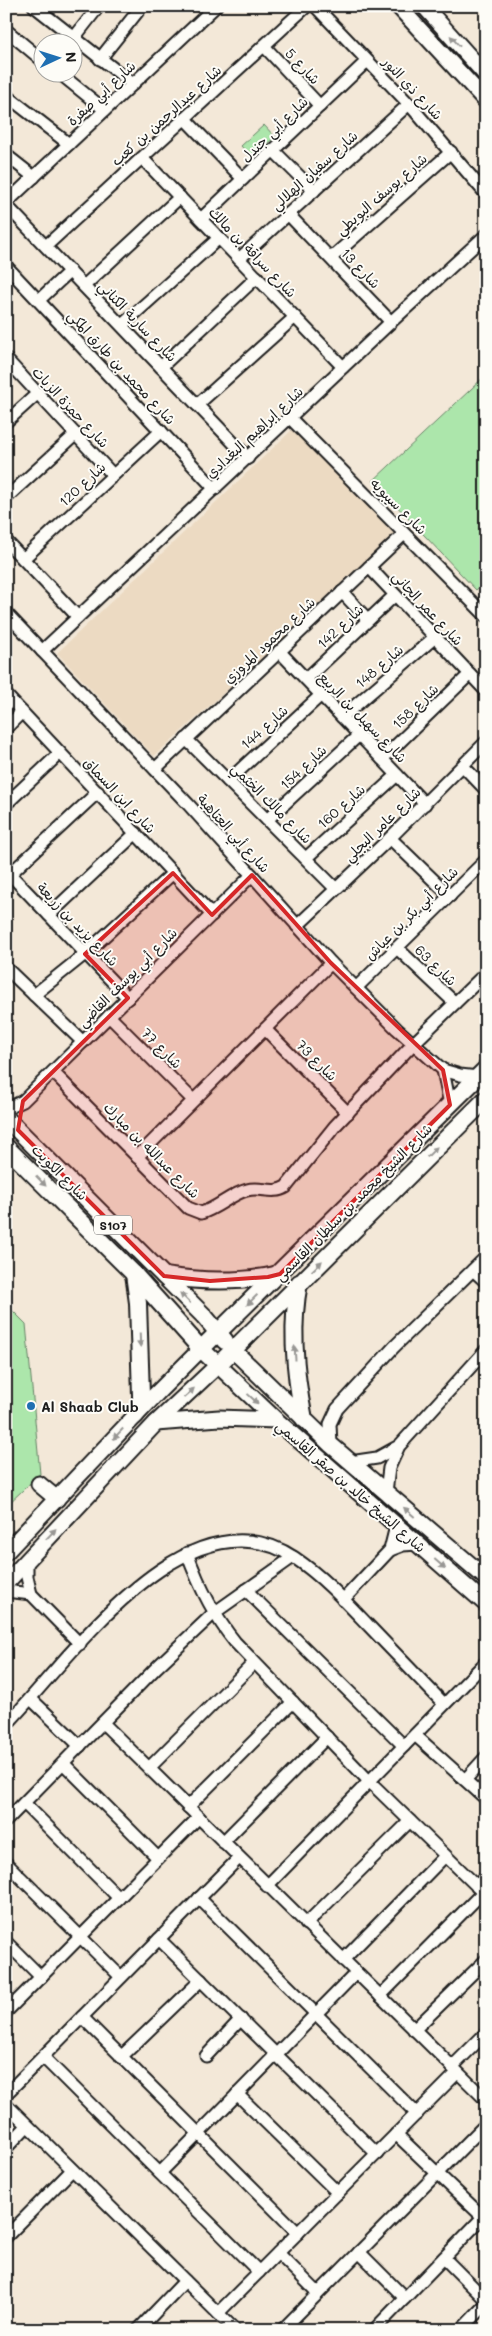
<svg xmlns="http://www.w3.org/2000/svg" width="492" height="2336" font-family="Mali,'Playpen Sans Arabic',sans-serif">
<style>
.built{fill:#ecdac2}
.green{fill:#ace6ab;stroke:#648164}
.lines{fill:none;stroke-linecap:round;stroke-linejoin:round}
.street-casing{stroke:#1c1c1c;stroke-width:15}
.secondary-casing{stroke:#1c1c1c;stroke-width:19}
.primary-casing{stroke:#1c1c1c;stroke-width:20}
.street{stroke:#fdfcf7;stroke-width:11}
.secondary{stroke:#fdfcf7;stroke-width:15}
.primary{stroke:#fdfcf7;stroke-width:16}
.oneway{fill:#989794}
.marked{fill:#d62828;fill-opacity:0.2;stroke:#d62828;stroke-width:4;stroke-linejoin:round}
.poi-dot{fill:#1f6fb2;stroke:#fdfcf7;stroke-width:2}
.labels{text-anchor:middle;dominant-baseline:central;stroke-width:4;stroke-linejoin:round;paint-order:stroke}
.shield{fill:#fdfcf7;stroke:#605f5e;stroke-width:1}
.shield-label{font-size:12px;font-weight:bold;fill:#1c1c1c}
.street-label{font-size:14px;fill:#1c1c1c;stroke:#fdfcf7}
.poi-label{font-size:14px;font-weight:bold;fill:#1c1c1c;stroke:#fdfcf7;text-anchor:start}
</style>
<rect width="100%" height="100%" fill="#f3e8d8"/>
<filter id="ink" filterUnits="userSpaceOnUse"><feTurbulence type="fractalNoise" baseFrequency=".02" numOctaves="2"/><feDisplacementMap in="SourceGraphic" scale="10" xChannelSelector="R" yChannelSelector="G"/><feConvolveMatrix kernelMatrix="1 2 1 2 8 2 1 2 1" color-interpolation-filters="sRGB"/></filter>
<g filter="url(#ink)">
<path class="built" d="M294,428L399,535L154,756L57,653Z"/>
<g class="green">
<path d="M264,125L275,137L252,158L241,146Z"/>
<path d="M486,375V581L476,590L373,481Z"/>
<path d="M6,1304L26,1324L40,1474L6,1506Z"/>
</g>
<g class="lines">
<defs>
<g id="street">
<path d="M34,6L133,84"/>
<path d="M315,6L409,104L486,194"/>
<path d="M6,30L42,60"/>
<path d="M74,38L99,6"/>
<path d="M264,46L320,106"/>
<path d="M100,59L142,6"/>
<path d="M58,72L105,110"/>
<path d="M6,95L69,144"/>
<path d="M185,119L243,179"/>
<path d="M273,150L314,191"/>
<path d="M6,155L34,177"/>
<path d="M142,158L343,367"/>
<path d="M6,203L216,6"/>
<path d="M6,205L248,458"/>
<path d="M288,214L391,322"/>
<path d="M201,219L367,61"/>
<path d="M46,246L307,6"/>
<path d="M331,258L451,152"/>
<path d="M239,259L409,104"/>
<path d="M6,266L215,489"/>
<path d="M84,286L180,197"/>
<path d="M39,300L70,271"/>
<path d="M122,325L219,238"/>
<path d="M6,359L113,475"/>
<path d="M161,367L257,277"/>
<path d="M197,405L295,317"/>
<path d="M290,418L486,616"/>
<path d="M6,422L38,393"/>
<path d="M6,498L76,434"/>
<path d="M6,541L78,617"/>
<path d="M23,559L161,431"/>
<path d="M369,567L486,691"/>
<path d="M342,592L368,620"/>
<path d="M6,613L188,804L331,963L397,1029L443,1070L460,1075L478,1077"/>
<path d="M42,651L391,322L486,235"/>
<path d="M279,651L425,804"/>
<path d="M306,679L395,595"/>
<path d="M6,695L212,915"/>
<path d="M342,717L435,637"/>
<path d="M6,728L22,712"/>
<path d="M186,739L336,889"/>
<path d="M382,759L470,674"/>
<path d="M463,766L486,790"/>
<path d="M155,769L404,534"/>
<path d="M228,781L321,695"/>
<path d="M6,804L60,753"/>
<path d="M267,820L359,735"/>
<path d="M390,838L450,896"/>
<path d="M306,858L397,775"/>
<path d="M6,870L128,998"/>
<path d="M10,874L98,792"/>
<path d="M49,915L136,833"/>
<path d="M297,926L390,838L486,742"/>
<path d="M397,948L455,1003"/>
<path d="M6,968L83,1042"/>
<path d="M356,988L486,860"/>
<path d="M34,995L85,954L173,873"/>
<path d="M109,1016L193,1100"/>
<path d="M265,1029L348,1113"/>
<path d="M443,1070L450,1105"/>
<path d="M53,1072L188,1208L201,1213C218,1208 231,1194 247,1190C261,1186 273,1195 286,1187L335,1126L415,1042L486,973"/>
<path d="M6,1109L23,1101L252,875"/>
<path d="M137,1157L331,963"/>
<path d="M473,1270L486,1282"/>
<path d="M331,1445L330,1424L337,1409L394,1347L486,1257"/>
<path d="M350,1462L377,1458L397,1447"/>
<path d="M386,1492L389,1468L399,1446L486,1350"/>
<path d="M390,1550L403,1545L417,1544"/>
<path d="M187,1553C199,1586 213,1615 235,1642L369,1781L486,1895"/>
<path d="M27,1560V1577L31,1594L80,1644"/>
<path d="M246,1590L404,1746"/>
<path d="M6,1591L31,1594"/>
<path d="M343,1600L390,1550L396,1526"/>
<path d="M31,1699L80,1746"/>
<path d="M103,1723L486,2100"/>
<path d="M6,1725C71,1658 187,1486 295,1558C323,1577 345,1601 368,1625C393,1651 419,1678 444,1704"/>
<path d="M415,1735L486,1799"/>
<path d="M63,1763L158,1858"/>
<path d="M149,1768L254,1663"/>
<path d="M465,1780L486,1757"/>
<path d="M24,1803L119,1898"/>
<path d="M188,1807L293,1702"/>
<path d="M6,1821L157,1667L214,1613L293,1557"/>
<path d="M223,1842L327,1737"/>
<path d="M6,1863L121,1977"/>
<path d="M267,1886L486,1662"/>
<path d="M477,1887L486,1876"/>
<path d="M199,1898L417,2114"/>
<path d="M306,1924L410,1821"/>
<path d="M159,1939L377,2154"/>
<path d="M6,1942L41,1977"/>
<path d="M343,1960L445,1856"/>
<path d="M380,1996L483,1892"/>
<path d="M6,2012L199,1817"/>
<path d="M82,2017L298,2233"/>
<path d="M414,2030L486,1960"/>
<path d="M206,2056L241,2019"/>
<path d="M43,2057L259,2272"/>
<path d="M121,2057L201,1980"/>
<path d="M452,2067L486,2033"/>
<path d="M6,2094L239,1858"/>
<path d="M237,2094L338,2193"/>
<path d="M6,2104L235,2330"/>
<path d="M396,2134L483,2217"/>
<path d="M6,2148L27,2126"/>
<path d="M160,2173L356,1973"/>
<path d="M6,2237L72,2170"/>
<path d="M359,2252L405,2298"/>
<path d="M278,2253L318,2293"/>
<path d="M444,2258L486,2300"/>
<path d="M218,2313L457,2073"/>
<path d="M138,2330L185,2281"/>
<path d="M282,2330L486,2124"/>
<path d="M374,2330L486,2214"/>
<path d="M461,2330L486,2304"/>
</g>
<g id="secondary">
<path d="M398,6L486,101"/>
<path d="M424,6L486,75"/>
<path d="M233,1350L331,1445L486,1578"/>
<path d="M156,1423L219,1418L276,1420"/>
<path d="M39,1484L57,1499"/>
<path d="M6,1552L158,1392L201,1349"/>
<path d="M6,1583L156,1423L218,1365L276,1420L486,1604"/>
</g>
<g id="primary">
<path d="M6,1118L204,1316L225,1341"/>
<path d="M6,1147L134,1274L201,1349L218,1365L486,1099"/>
<path d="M134,1274L138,1303L141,1395V1408L135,1416"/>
<path d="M164,1276C203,1282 242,1283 280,1274"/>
<path d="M299,1283C290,1328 295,1375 304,1419"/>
<path d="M201,1349L486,1069"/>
</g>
</defs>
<use href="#street" class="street-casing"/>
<use href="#secondary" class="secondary-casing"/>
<use href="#primary" class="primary-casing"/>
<use href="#street" class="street"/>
<use href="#secondary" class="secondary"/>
<use href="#primary" class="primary"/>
</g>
<defs><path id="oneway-solid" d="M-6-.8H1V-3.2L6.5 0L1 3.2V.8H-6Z" transform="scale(1.25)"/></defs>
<g class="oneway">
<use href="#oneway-solid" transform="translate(455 41) rotate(-132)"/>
<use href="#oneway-solid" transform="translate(432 1152) rotate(-45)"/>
<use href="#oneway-solid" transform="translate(41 1181) rotate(46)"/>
<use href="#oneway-solid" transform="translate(317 1266) rotate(-44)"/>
<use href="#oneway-solid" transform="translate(185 1298) rotate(-135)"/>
<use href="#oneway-solid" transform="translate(252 1300) rotate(136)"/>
<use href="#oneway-solid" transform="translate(140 1340) rotate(88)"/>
<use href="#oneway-solid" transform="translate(295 1353) rotate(-94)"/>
<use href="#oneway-solid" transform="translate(189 1393) rotate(-43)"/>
<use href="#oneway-solid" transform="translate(253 1399) rotate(43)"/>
<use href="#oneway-solid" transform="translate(118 1434) rotate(133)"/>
<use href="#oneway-solid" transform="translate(409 1512) rotate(-139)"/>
<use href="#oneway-solid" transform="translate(51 1534) rotate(-47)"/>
<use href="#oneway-solid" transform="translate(440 1564) rotate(41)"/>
</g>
</g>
<path class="marked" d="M173,873L212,915L252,875L331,963L443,1070L450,1105L280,1274L268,1277L210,1281L164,1276L18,1130L23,1101L128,998L85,954Z"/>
<circle class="poi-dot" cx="31" cy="1406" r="5"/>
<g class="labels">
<rect class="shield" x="94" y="1215.5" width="38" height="19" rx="4"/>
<g class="shield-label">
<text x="113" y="1225">S107</text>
</g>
<g class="street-label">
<text transform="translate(303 66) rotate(47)">شارع 5</text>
<text transform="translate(413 88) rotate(47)">شارع ذي النور</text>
<text transform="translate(101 93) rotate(-43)">شارع أبي صفرة</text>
<text transform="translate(166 115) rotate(-42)">شارع عبدالرحمن بن كعب</text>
<text transform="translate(274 129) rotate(-44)">شارع أبي جندل</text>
<text transform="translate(314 170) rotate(-42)">شارع سفيان الهلالي</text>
<text transform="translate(381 194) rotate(-41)">شارع يوسف البويطي</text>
<text transform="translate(253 252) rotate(46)">شارع سراقة بن مالك</text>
<text transform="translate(361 268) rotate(46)">شارع 13</text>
<text transform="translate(138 321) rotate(46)">شارع سارية الكناني</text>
<text transform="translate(122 367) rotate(47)">شارع محمد بن طارق المكي</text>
<text transform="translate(71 407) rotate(47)">شارع حمزة الزيات</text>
<text transform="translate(254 432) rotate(-43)">شارع إبراهيم البغدادي</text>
<text transform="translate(82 484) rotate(-43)">شارع 120</text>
<text transform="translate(399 506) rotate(45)">شارع سيبويه</text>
<text transform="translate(428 608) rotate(47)">شارع عمر الجاني</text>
<text transform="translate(340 626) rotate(-43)">شارع 142</text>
<text transform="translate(269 640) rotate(-43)">شارع محمود المروزي</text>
<text transform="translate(379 666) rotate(-41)">شارع 148</text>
<text transform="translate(415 706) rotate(-44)">شارع 158</text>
<text transform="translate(363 717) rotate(46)">شارع سهيل بن الربيع</text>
<text transform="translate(264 727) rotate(-42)">شارع 144</text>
<text transform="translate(303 767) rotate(-43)">شارع 154</text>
<text transform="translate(120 795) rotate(47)">شارع ابن السماق</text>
<text transform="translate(272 803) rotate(45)">شارع مالك الخثمي</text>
<text transform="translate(341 806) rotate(-42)">شارع 160</text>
<text transform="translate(382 824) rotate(-44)">شارع عامر البجلي</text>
<text transform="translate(234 833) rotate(48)">شارع أبي العتاهية</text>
<text transform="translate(411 913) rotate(-45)">شارع أبي بكر بن عياش</text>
<text transform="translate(78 924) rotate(46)">شارع يزيد بن زريعة</text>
<text transform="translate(436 965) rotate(44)">شارع 63</text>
<text transform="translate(127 977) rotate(-45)">شارع أبي يوسف القاضي</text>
<text transform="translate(162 1048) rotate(45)">شارع 77</text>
<text transform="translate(317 1060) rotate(45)">شارع 73</text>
<text transform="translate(152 1150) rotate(45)">شارع عبدالله بن مبارك</text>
<text transform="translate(60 1172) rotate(45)">شارع الكويت</text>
<text transform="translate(353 1202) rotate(-45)">شارع الشيخ محمد بن سلطان القاسمي</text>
<text transform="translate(351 1486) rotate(41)">شارع الشيخ خالد بن صقر القاسمي</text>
</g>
<g class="poi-label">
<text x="41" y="1406">Al Shaab Club</text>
</g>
</g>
<rect width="492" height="2336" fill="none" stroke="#fdfcf7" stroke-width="25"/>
<rect x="12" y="12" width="467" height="2311" fill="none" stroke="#1c1c1c" stroke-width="2" filter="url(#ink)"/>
<g transform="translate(58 58) rotate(86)"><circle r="24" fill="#fdfcf7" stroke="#a3a29f"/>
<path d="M0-4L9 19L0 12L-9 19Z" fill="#1f6fb2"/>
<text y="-8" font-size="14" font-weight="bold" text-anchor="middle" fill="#1c1c1c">N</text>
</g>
</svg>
